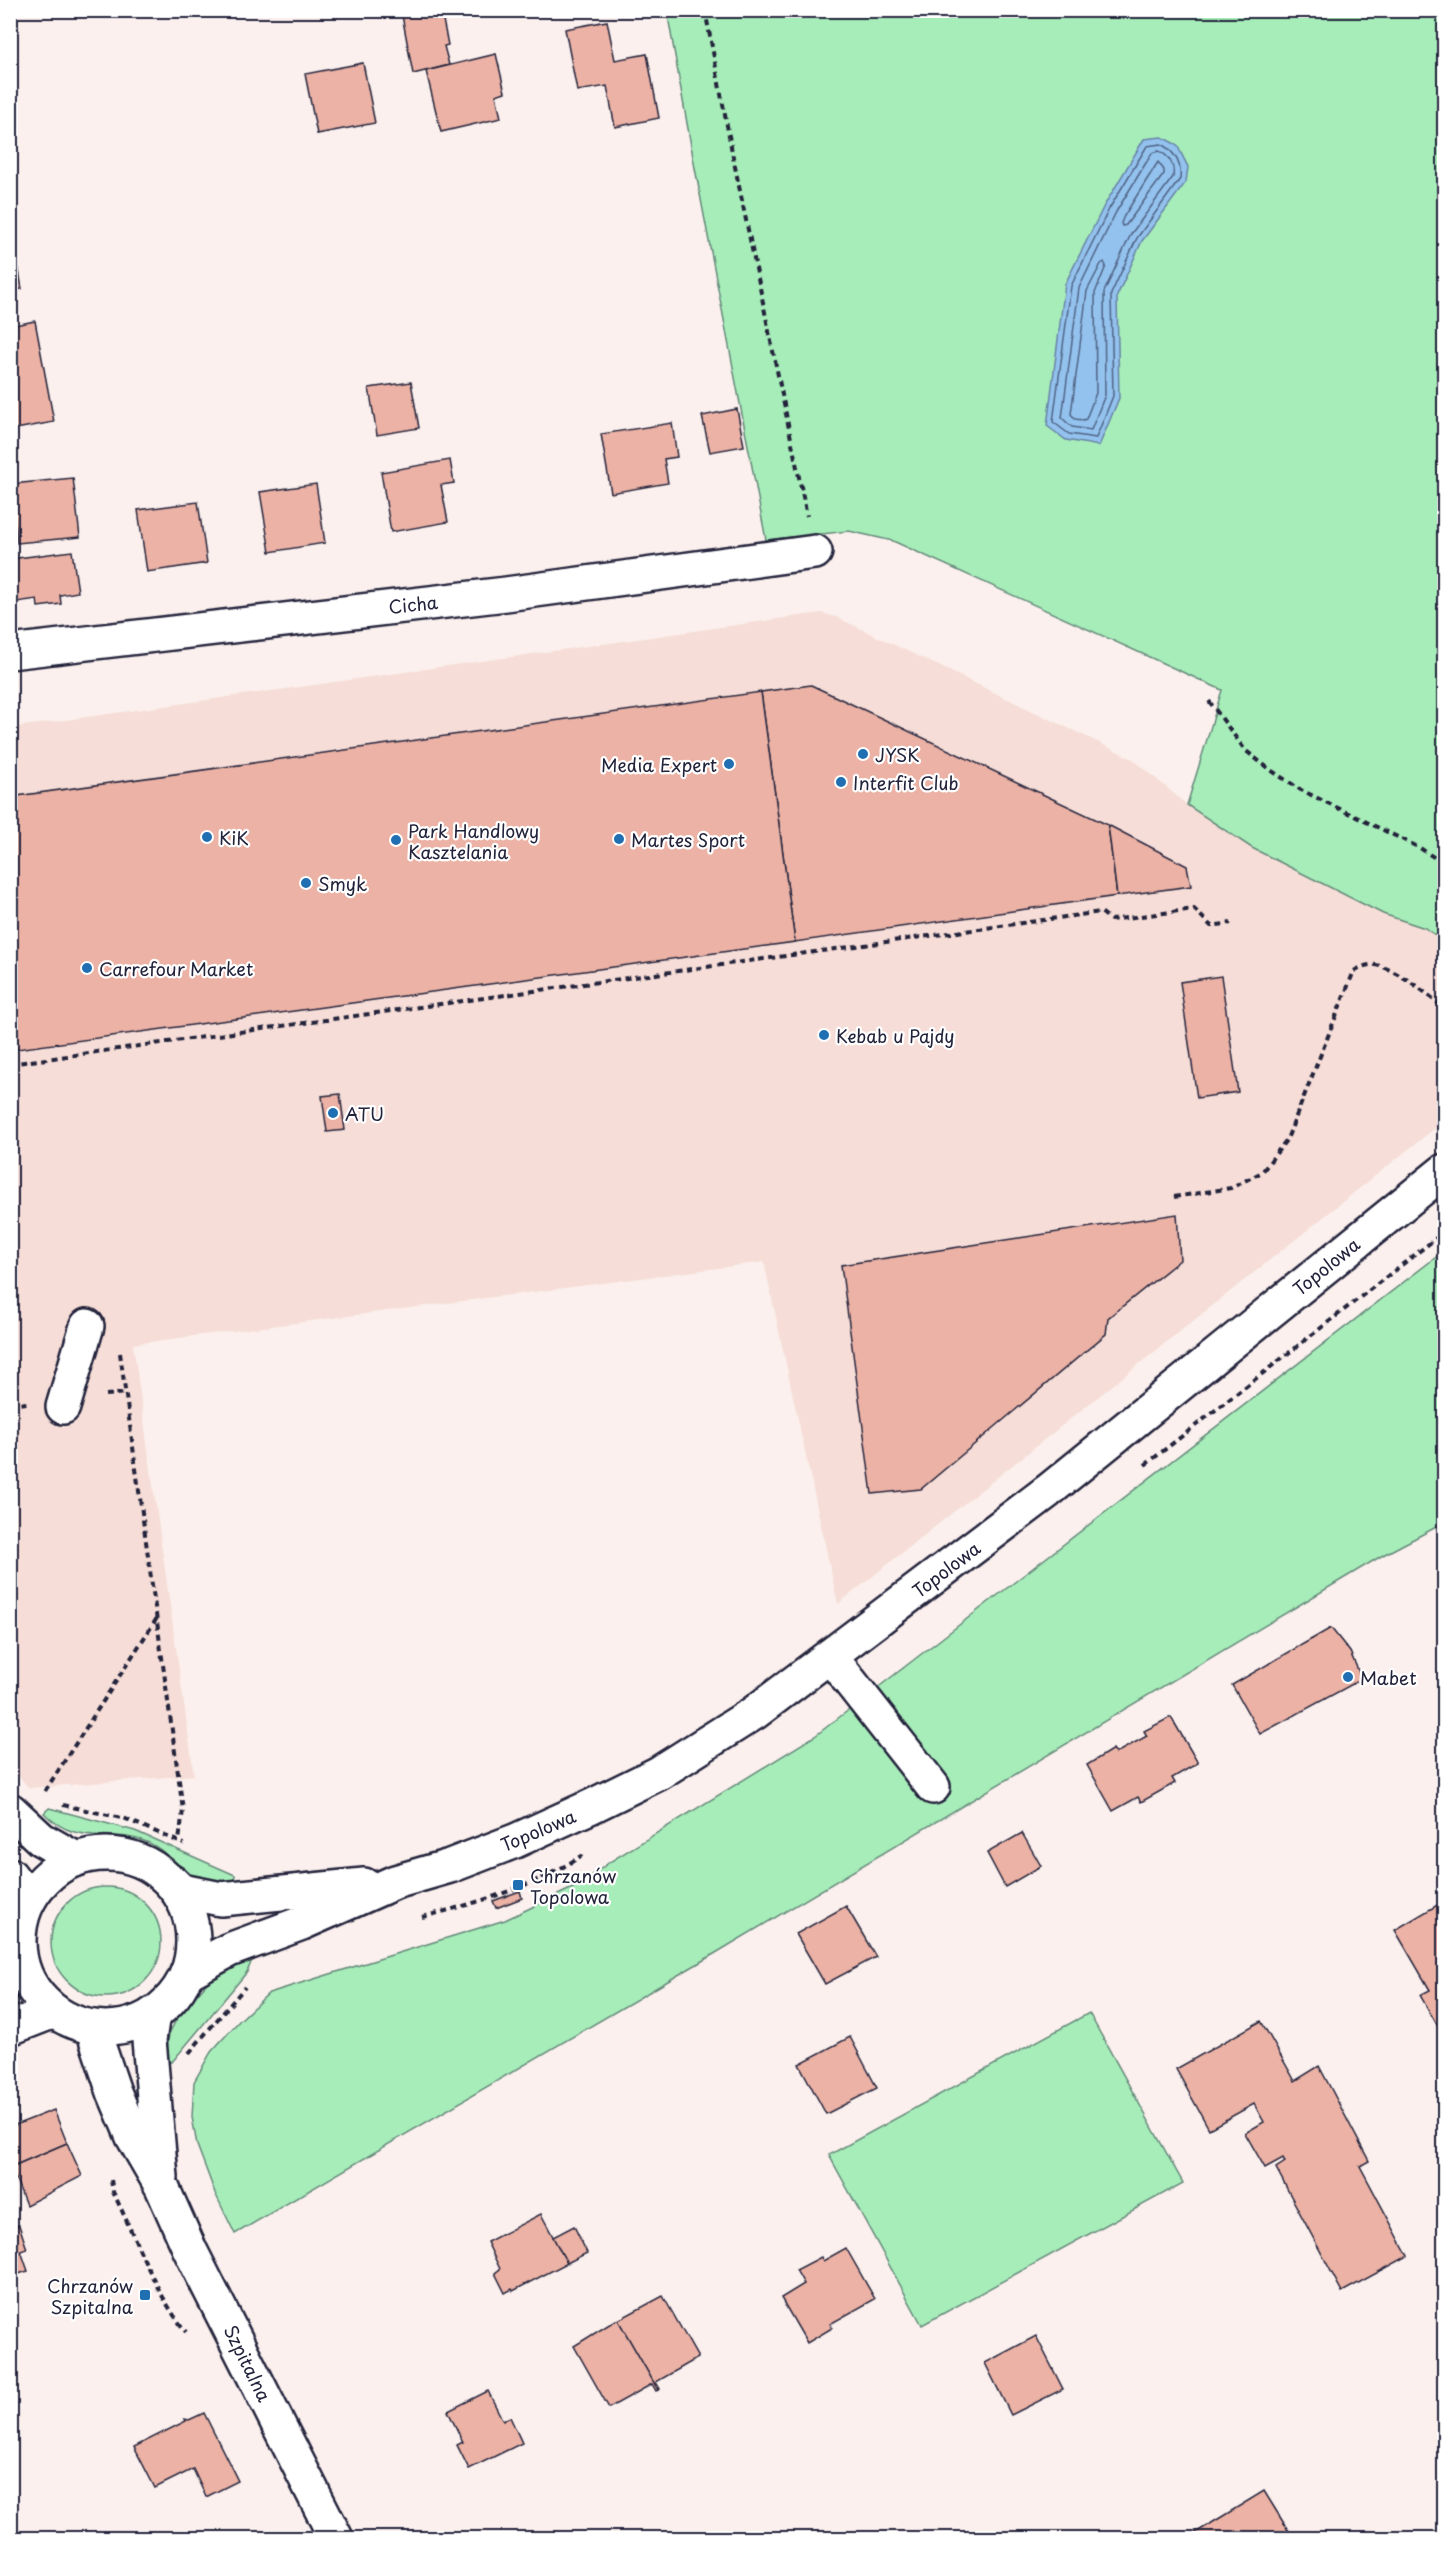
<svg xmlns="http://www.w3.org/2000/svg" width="1455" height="2549" font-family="'Playpen Sans',sans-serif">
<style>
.built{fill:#f6ddd7}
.green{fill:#a7edb9;stroke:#64887a;stroke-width:1.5}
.water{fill:#93c2ee;stroke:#6682a6;stroke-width:1.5}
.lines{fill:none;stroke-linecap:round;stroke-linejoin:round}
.shore{stroke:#4f6283;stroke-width:1.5}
.building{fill:#ebb2a5;stroke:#22223b;stroke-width:1.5}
.minor-casing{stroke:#22223b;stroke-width:38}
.major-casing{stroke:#22223b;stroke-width:38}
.path{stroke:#22223b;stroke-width:4;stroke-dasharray:6 4.5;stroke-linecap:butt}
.minor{stroke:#fff;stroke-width:33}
.major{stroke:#fff;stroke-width:33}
.poi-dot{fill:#1f6fb2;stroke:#fff;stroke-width:2}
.labels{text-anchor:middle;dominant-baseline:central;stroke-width:4.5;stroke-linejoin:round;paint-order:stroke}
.street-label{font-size:18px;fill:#22223b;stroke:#fff}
.poi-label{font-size:18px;fill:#22223b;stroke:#fff;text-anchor:start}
</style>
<rect width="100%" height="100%" fill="#fbf0ed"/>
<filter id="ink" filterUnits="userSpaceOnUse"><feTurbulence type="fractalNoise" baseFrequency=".0167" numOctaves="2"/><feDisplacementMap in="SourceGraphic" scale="12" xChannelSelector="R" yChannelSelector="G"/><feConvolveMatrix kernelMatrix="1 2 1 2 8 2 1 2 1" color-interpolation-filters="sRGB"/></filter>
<g filter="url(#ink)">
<path class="built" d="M821,613L836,617L1133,759L1187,805L1252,848L1383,914L1425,928L1444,941V1121L838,1604L764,1262L133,1344L194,1775L29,1788L10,1766V728Z"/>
<g class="green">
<path d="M667,11H1444V941L1425,928L1383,914L1252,848L1187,805L1222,690L893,541L849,531L766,540L695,168Z"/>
<path d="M1444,1251V1523L1383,1555L709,1957L235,2234L215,2193L197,2145L192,2117L194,2082L211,2052L239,2021L269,1993L505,1920L579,1885L611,1861L815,1736Z"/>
<path d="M49,1808L135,1831L235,1875V1883C226,1883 215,1885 206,1882C184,1876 170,1852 149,1843C112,1827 77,1848 44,1813Z"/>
<circle cx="106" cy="1942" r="55"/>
<path d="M252,1960L247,1972L172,2062H165L169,2034L178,2016L206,1984L217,1973Z"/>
<path d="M1089,2013L1183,2183L922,2325L829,2155Z"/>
</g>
<path class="water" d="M1162,137L1177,145L1188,167L1186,182L1142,241L1117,296L1119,398L1099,446L1066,440L1047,426L1065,284L1104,206L1144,139Z"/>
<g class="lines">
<g class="shore">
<path d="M1161,144C1175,152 1182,163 1180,179L1137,238L1111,294L1113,396L1096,438L1069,434L1053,422L1071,286L1109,209L1147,146Z"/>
<path d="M1159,151C1169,156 1175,165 1173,177L1131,234L1104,292L1105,395L1091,430L1072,427L1062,418L1079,288L1116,212L1152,153Z"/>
<path d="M1158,162L1164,170V174L1126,225L1122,226L1121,223L1124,216Z"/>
<path d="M1104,262L1106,266L1095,293L1096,393L1086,419L1083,420L1075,419L1071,414L1087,291L1101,264Z"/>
</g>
</g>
<g class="building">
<path d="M401,10H441L448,45L444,46L449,65L413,74Z"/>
<path d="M607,21L615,60L647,54L659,118L615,127L607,86L577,91L565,29Z"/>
<path d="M496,54L505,92L496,95L501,118L441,132L426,71Z"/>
<path d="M363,63L375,123L317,134L305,74Z"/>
<path d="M10,218L16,252L10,253Z"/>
<path d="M16,252L22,289L10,291V253Z"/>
<path d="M35,321L54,422L10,430V326Z"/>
<path d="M411,382L419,428L377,435L369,388Z"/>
<path d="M737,409L744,446L710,452L702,416Z"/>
<path d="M672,423L677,457L664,459L668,483L611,493L601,434Z"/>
<path d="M450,460L454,483L441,485L448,522L391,532L381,472Z"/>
<path d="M73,478L80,537L17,543L12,484Z"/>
<path d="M316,484L325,543L270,552L260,492Z"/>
<path d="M198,502L207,563L147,572L138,510Z"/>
<path d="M72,551L78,592L60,595L61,604L38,607L37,599L10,603V559Z"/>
<path d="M811,685L1108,825L1117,896L795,942L761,692Z"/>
<path d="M761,692L795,942L10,1050V797Z"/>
<path d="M1108,825L1187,866L1191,886L1117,896Z"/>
<path d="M1221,976L1238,1092L1197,1098L1180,982Z"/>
<path d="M340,1094L345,1130L327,1132L322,1096Z"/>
<path d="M1177,1214L1180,1260L1108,1318L1106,1334L921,1489L872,1494L841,1265Z"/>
<path d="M1331,1628L1350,1652L1362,1679L1260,1734L1232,1685Z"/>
<path d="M1171,1717L1198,1763L1172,1778L1175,1783L1141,1802L1138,1797L1113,1811L1087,1765L1113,1749L1116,1753L1147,1736L1144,1731Z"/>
<path d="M1022,1833L1041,1866L1005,1887L987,1853Z"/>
<path d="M520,1891L522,1898L496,1908L493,1901Z"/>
<path d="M1444,1901V2037L1420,1995L1430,1990L1395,1930Z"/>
<path d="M846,1906L876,1957L825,1984L796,1934Z"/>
<path d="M1261,2021L1295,2081L1319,2066L1369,2161L1360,2166L1408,2256L1342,2292L1276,2168L1285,2162L1283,2158L1265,2168L1245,2133L1264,2122L1254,2104L1209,2129L1176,2069Z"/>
<path d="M850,2037L877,2088L826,2114L799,2064Z"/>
<path d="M54,2110L67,2143L11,2167L10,2127Z"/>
<path d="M67,2143L82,2176L26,2205L11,2167Z"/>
<path d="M541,2214L567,2263L513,2291L512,2289L505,2293L495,2273L500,2269L487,2242Z"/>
<path d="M19,2225L27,2249L21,2251L28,2271L12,2276L10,2228Z"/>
<path d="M574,2226L587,2253L567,2263L553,2237Z"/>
<path d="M846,2248L875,2299L830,2324L832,2328L807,2343L781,2298L804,2284L796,2270L821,2257L823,2261Z"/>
<path d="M663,2296L698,2358L656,2382L660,2389L658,2390L618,2320Z"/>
<path d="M616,2320H618L658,2390L656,2391L652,2384L609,2408L574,2346Z"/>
<path d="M1036,2336L1063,2389L1011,2415L985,2363Z"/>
<path d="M488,2391L503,2421L510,2417L522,2443L469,2469L457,2445L463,2442L448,2411Z"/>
<path d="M204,2413L238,2481L206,2497L193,2469L155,2488L134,2447L186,2421L185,2419L189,2420Z"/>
<path d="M1264,2491L1293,2538H1195L1192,2535Z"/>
</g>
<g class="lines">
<defs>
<g id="minor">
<path d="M10,652L506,594L815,552"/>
<path d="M63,1407L87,1326"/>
<path d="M830,1656L933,1787"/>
<path d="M10,1810L41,1839L76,1859"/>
<path d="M10,1875L29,1900"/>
<path d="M10,1976L22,1966"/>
<path d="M10,2028L54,2011"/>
</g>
<g id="major">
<circle cx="106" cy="1941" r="87"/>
<path d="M172,1882L181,1891L221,1899L364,1885"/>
<path d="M187,1973L229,1950L302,1923L395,1882L450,1866L515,1841L592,1806L659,1773L754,1713L1048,1491L1444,1171"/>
<path d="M153,2014L149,2040L161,2177"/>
<path d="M92,2027L114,2092L133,2137L162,2187L190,2250L336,2538"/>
</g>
</defs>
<use href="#minor" class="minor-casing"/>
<use href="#major" class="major-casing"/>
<g class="path">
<path d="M705,10L733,157L807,516"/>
<path d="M1209,701L1245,750L1269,769L1301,790L1420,848L1444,864"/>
<path d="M10,1064L1101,912L1111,920L1194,909L1211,926L1231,923"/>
<path d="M1174,1197L1231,1188L1262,1172L1287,1139L1354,971C1361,967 1368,964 1376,965C1398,970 1428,994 1444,1008"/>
<path d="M120,1353L183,1810L179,1841"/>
<path d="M106,1395L126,1393"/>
<path d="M10,1405L27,1403"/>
<path d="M1145,1465L1444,1232"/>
<path d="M45,1791L157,1618"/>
<path d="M63,1805L126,1819L184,1844"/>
<path d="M422,1917C471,1905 542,1884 582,1855"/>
<path d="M189,2053L245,1987"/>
<path d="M111,2180L113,2192C135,2236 155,2293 186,2332"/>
</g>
<use href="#minor" class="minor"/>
<use href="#major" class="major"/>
</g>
</g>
<g class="poi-dot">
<circle cx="863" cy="754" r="6"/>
<circle cx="729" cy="764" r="6"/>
<circle cx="841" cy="782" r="6"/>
<circle cx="207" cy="837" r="6"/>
<circle cx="619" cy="839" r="6"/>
<circle cx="396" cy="840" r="6"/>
<circle cx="306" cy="883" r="6"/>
<circle cx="87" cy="968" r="6"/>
<circle cx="824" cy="1035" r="6"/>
<circle cx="333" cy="1113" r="6"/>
<circle cx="1348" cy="1677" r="6"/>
<rect x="512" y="1879" width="12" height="12" rx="3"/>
<rect x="139" y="2289" width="12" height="12" rx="3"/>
</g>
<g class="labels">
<g class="street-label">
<text transform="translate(413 604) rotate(-6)">Cicha</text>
<text transform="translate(1326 1266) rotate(-39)">Topolowa</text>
<text transform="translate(946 1569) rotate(-37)">Topolowa</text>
<text transform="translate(538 1830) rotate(-23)">Topolowa</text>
<text transform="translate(248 2363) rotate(64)">Szpitalna</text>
</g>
<g class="poi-label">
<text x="875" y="754">JYSK</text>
<text x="717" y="764" text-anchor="end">Media Expert</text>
<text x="853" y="782">Interfit Club</text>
<text x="408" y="830">Park Handlowy<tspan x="408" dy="21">Kasztelania</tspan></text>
<text x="219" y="837">KiK</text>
<text x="631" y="839">Martes Sport</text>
<text x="318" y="883">Smyk</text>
<text x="99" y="968">Carrefour Market</text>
<text x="836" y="1035">Kebab u Pajdy</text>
<text x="345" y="1113">ATU</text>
<text x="1360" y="1677">Mabet</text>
<text x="530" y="1875">Chrzanów<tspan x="530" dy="21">Topolowa</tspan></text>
<text x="133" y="2285" text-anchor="end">Chrzanów<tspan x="133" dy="21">Szpitalna</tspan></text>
</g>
</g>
<rect width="1455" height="2549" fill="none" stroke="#fff" stroke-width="36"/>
<rect x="18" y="18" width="1419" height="2513" fill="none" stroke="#22223b" stroke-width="2" filter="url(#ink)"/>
</svg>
